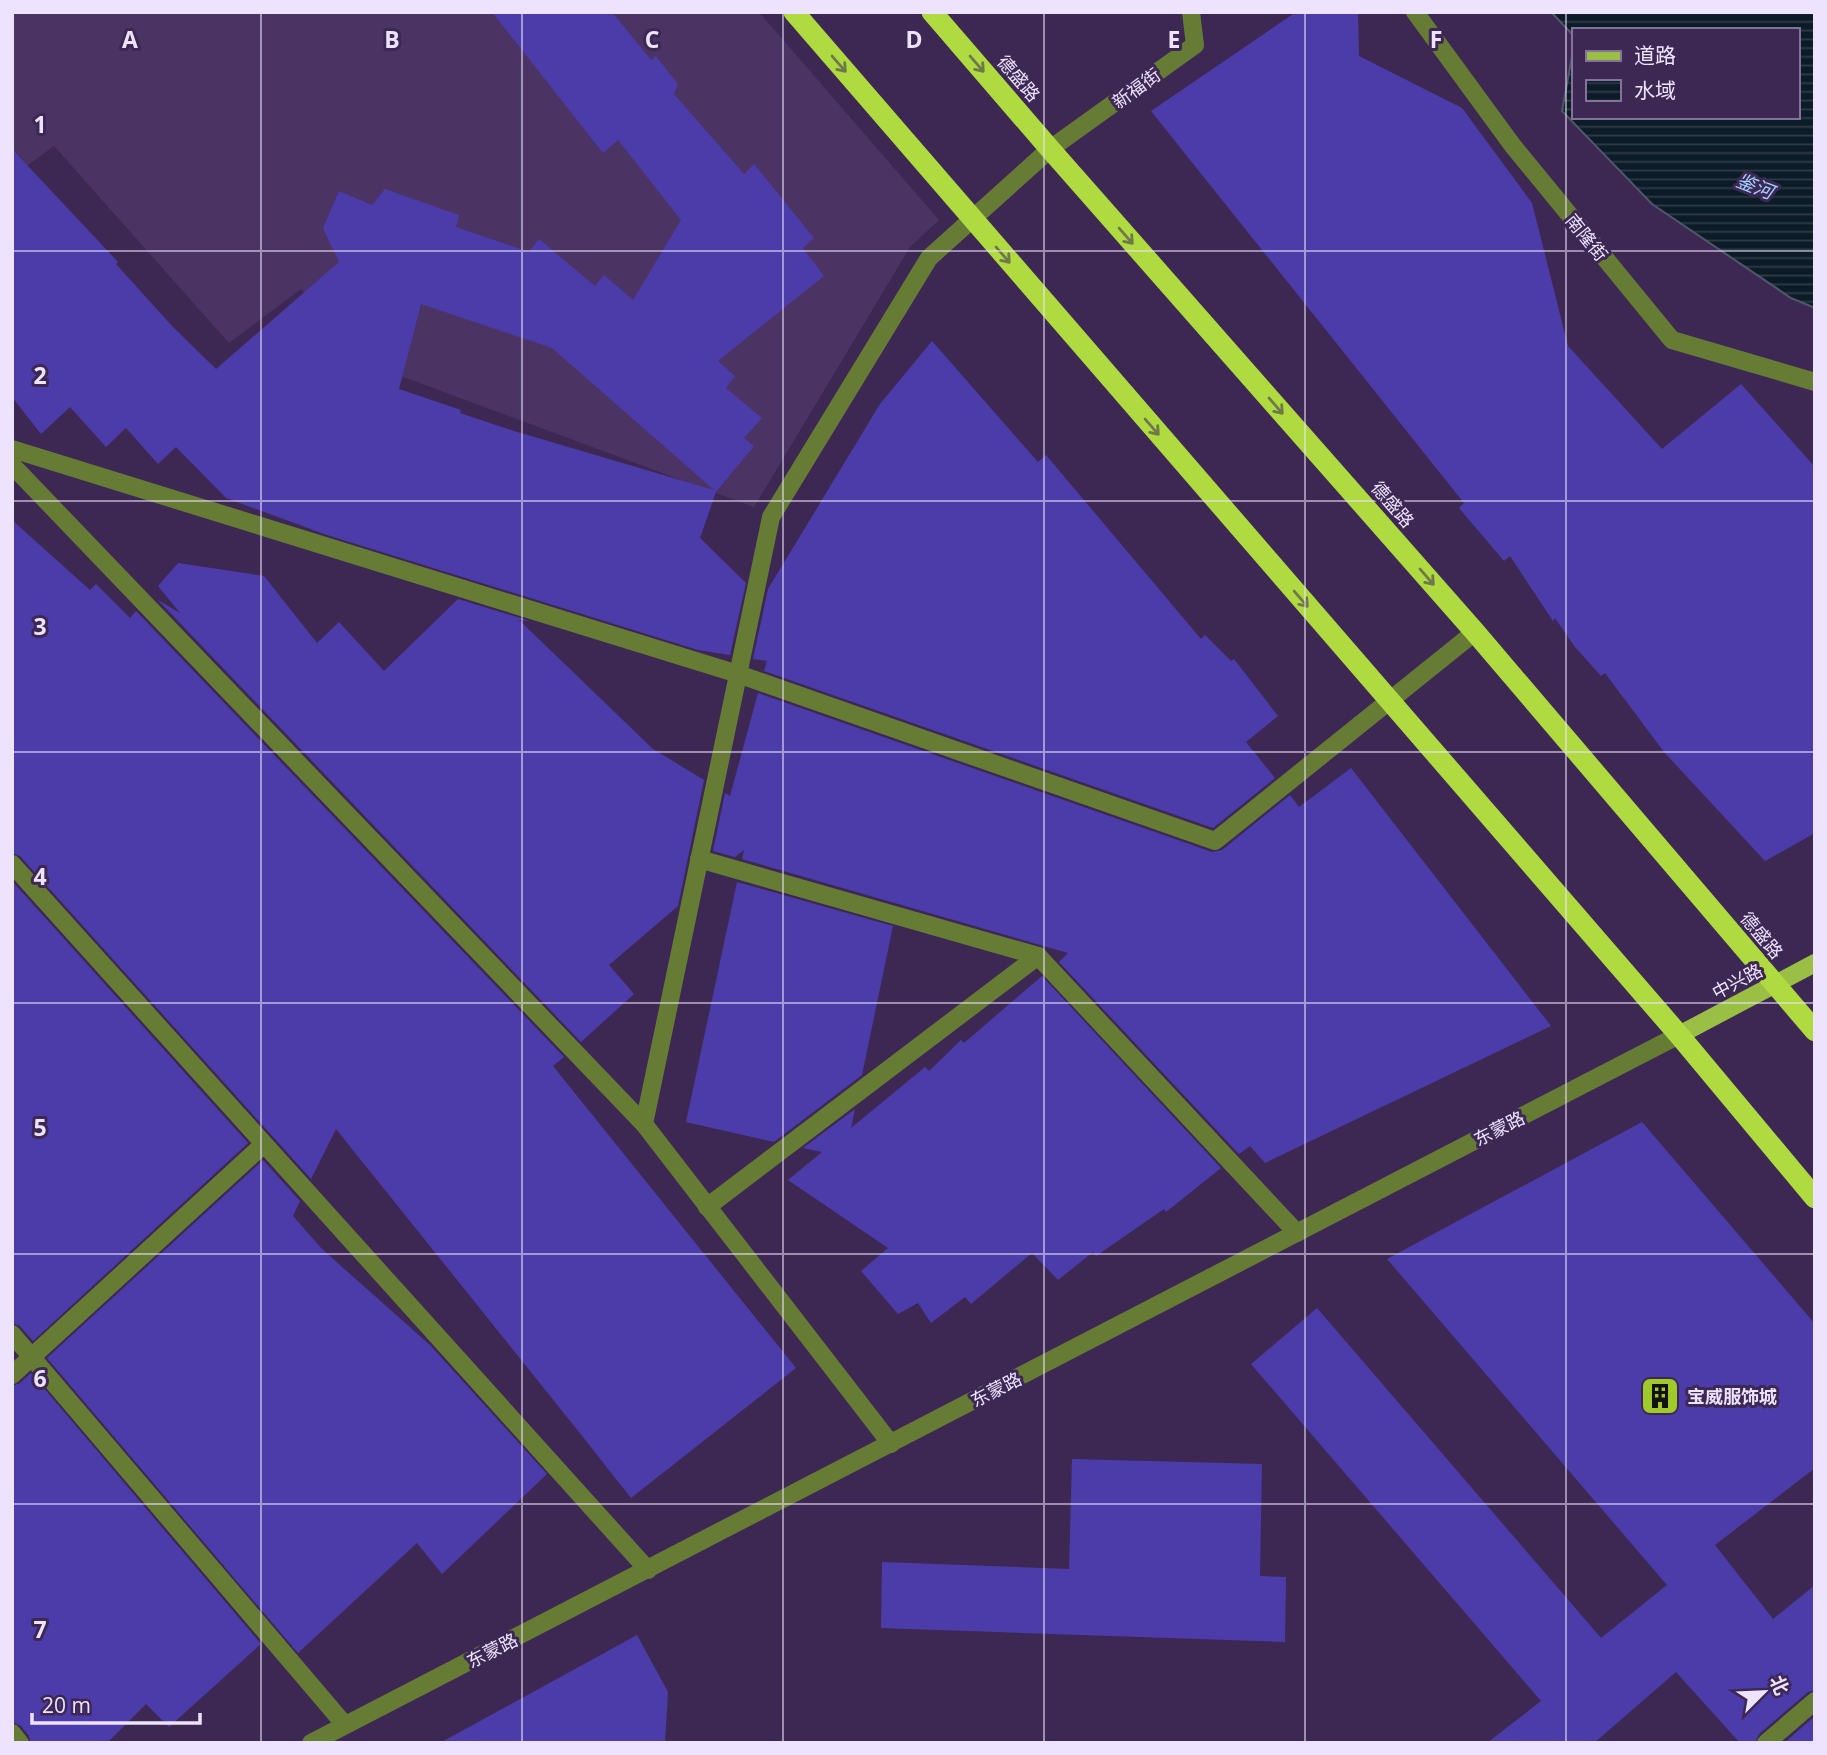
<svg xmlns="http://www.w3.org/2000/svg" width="1827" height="1755" font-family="'Open Sans','Noto Sans SC',sans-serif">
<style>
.built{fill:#4b3364}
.water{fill:url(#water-rules);stroke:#4f5768;stroke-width:2}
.building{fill:#4c3ca9;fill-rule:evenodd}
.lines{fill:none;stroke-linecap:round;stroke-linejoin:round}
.minor{stroke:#667c34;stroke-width:18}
.major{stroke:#9bbf44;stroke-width:18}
.highway{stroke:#afda40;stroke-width:21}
.oneway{stroke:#70784b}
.grid{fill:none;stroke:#eee3fe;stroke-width:2;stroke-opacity:0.55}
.labels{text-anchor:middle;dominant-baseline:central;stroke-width:6;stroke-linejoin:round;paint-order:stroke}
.street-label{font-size:18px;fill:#eee3fe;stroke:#3d2854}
.poi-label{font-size:18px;font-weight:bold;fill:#eee3fe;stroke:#3d2854;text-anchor:start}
.water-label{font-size:19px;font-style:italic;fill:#a0d3fd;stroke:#3d2854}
.grid-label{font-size:23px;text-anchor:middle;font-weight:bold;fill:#eee3fe;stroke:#3d2854;stroke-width:6;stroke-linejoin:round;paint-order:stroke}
</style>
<defs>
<pattern id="water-rules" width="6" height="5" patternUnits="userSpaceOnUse" patternTransform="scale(1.75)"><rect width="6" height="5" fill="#0b1b27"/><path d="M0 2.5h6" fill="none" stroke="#2f3c47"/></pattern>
</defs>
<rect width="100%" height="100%" fill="#3d2854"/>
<path class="built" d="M12,12H759L939,220L910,247L754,507L374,366L301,289L229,343L54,146L12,177Z"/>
<path class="water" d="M1551,12H1815V308L1791,298L1652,204L1562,111L1573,51V117H1797V30H1573V35Z"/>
<g class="building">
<path d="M492,12H612L651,60L656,56L678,84L674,94L744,174L754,164L814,238L803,248L824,276L718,361L735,376L726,388L762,418L744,438L754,446L716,492L700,538L746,583L730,655L698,650L327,535L226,498L176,447L158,464L126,428L106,447L70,407L41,434L12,397V149L118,262L116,264L172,326L216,369L339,262L323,228L339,191L372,205L385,189L459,215L456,227L529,252L539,239L595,286L604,275L633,300L681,220L618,140L603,153ZM421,304L552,348L714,490L514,431L460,413L461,410L399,389Z"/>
<path d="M1296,12H1358L1359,56L1462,108L1532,203L1568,346L1662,449L1741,384L1815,467V833L1765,861L1664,752L1605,673L1601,676L1575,647L1555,618L1553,621L1510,556L1504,561L1459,508L1464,503L1151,111Z"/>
<path d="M932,341L1038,462L1046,455L1201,639L1205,635L1231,661L1234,659L1278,716L1246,742L1275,778L1213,828L764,671L767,661L753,659L768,589L880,404Z"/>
<path d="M12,520L90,590L96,584L130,618L136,611L564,1057L553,1066L796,1368L631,1498L575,1427L336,1129L311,1179L20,856L12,853Z"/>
<path d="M178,563L264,576L317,643L339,622L384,671L458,599L530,621L519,620L653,749L704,780L678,906L609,965L634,994L581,1042L158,600L180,613L158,586Z"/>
<path d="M758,693L1212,852L1222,850L1290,795L1299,807L1351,768L1551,1026L1265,1163L1250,1146L1239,1154L1059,962L1068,953L742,859L744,850L735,857L713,851L725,793L730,796Z"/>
<path d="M12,881L248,1143L33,1341L20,1326L12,1323Z"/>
<path d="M737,882L893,926L862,1075L774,1142L686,1122Z"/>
<path d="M1042,976L1221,1168L1166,1212L1164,1209L1096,1256L1093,1252L1058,1280L1032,1253L971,1304L965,1297L931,1323L918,1303L898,1314L861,1271L888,1248L788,1180L822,1152L803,1148L855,1109L851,1128L925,1067L929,1071L961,1040L964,1043Z"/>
<path d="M1642,1122L1815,1324V1468L1715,1545L1773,1619L1815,1585V1690L1808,1692L1759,1734L1755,1743H1740L1676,1672L1594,1743H1487L1541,1701L1251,1364L1317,1308L1601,1638L1667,1585L1387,1259Z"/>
<path d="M263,1160L300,1201L293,1216L322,1249L430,1345L547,1474L442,1574L417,1543L298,1653L47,1358Z"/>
<path d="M31,1373L261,1644L169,1727L146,1704L107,1743H31L29,1736L21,1726L12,1722V1386L20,1383Z"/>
<path d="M1072,1459L1262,1464L1260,1576L1286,1577L1285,1642L881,1628L882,1562L1069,1569Z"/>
<path d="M637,1635L668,1692L665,1743H440Z"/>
<path d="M1815,1716V1743H1784Z"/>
</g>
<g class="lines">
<g class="minor">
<path d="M1415,12L1513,146L1672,340L1815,382"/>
<path d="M12,449L738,674L1215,841L1475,632"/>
<path d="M12,465L644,1124"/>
<path d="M699,859L1038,956L1297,1233"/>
<path d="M12,864L648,1570"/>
<path d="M707,1207L1038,956"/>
<path d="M12,1334L345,1725"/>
<path d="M12,1375L264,1144"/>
<path d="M891,1444L644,1124L771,517L929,258L1050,149L1195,45L1191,12"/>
<path d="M12,1733L20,1743"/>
<path d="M311,1743L1679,1035"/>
<path d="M1766,1743L1815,1701"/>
</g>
<path class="major" d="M1679,1035L1815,963"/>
<g class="highway">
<path d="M794,12L1679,1035L1815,1198"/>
<path d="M932,12L1050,149L1475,632L1815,1031"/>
</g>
</g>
<defs><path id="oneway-shaft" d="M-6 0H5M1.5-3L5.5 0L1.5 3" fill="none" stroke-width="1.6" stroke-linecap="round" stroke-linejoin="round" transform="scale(1.75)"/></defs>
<g class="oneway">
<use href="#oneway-shaft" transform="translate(839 64) rotate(49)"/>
<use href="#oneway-shaft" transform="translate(977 64) rotate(49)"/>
<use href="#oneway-shaft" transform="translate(1126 236) rotate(49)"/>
<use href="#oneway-shaft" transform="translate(1003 255) rotate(49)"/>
<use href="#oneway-shaft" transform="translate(1276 406) rotate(49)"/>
<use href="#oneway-shaft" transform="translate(1152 427) rotate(49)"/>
<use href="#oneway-shaft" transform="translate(1427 577) rotate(49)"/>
<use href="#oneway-shaft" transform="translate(1301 599) rotate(49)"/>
</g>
<path class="grid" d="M261,12V1743M522,12V1743M783,12V1743M1044,12V1743M1305,12V1743M1566,12V1743M12,251H1815M12,501H1815M12,752H1815M12,1003H1815M12,1254H1815M12,1504H1815"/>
<defs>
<symbol id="building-square" viewBox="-11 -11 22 22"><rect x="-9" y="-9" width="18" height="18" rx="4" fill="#a0c92c" stroke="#3d2854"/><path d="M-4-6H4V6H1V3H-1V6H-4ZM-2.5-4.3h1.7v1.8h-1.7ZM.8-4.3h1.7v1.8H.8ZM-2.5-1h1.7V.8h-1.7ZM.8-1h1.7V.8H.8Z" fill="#111"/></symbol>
</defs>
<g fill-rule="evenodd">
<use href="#building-square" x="1638" y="1374" width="44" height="44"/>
</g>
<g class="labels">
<g class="street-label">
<text transform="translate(1019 78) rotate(49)">德盛路</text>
<text transform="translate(1136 88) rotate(-36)">新福街</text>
<text transform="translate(1587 237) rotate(51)">南隆街</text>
<text transform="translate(1393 504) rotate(49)">德盛路</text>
<text transform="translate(1762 935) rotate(50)">德盛路</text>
<text transform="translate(1737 981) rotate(-28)">中兴路</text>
<text transform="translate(1499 1128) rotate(-27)">东蒙路</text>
<text transform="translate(996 1389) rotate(-27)">东蒙路</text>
<text transform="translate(492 1650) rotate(-27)">东蒙路</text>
</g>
<g class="poi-label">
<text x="1687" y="1396">宝威服饰城</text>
</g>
<g class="water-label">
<text transform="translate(1755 186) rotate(21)">鉴河</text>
</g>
</g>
<g class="grid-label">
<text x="130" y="48">A</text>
<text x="392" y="48">B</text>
<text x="652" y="48">C</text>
<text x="914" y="48">D</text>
<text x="1174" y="48">E</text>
<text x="1436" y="48">F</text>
<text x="40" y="133">1</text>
<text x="40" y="384">2</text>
<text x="40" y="635">3</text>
<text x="40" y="885">4</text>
<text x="40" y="1136">5</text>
<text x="40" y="1387">6</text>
<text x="40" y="1638">7</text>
</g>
<rect width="1827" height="1755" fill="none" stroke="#eee3fe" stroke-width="28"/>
<rect x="1572" y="28" width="228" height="91" fill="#3d2854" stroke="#847398" stroke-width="2"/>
<rect x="1586" y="51" width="35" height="10" fill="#9bbf44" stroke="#847398" stroke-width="2"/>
<text x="1634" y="63" font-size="21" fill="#eee3fe">道路</text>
<rect x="1586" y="80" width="35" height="21" fill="url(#water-rules)" stroke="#847398" stroke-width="2"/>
<text x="1634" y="98" font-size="21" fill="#eee3fe">水域</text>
<g transform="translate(1764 1692) rotate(66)" stroke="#3d2854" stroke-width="5" paint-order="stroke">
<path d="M0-5L12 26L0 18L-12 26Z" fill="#eee3fe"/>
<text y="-10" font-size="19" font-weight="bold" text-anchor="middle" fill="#eee3fe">北</text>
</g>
<path d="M32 1713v10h168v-10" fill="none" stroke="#eee3fe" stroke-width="3.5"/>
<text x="42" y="1713" font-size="21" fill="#eee3fe" stroke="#3d2854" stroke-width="5" paint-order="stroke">20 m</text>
</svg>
